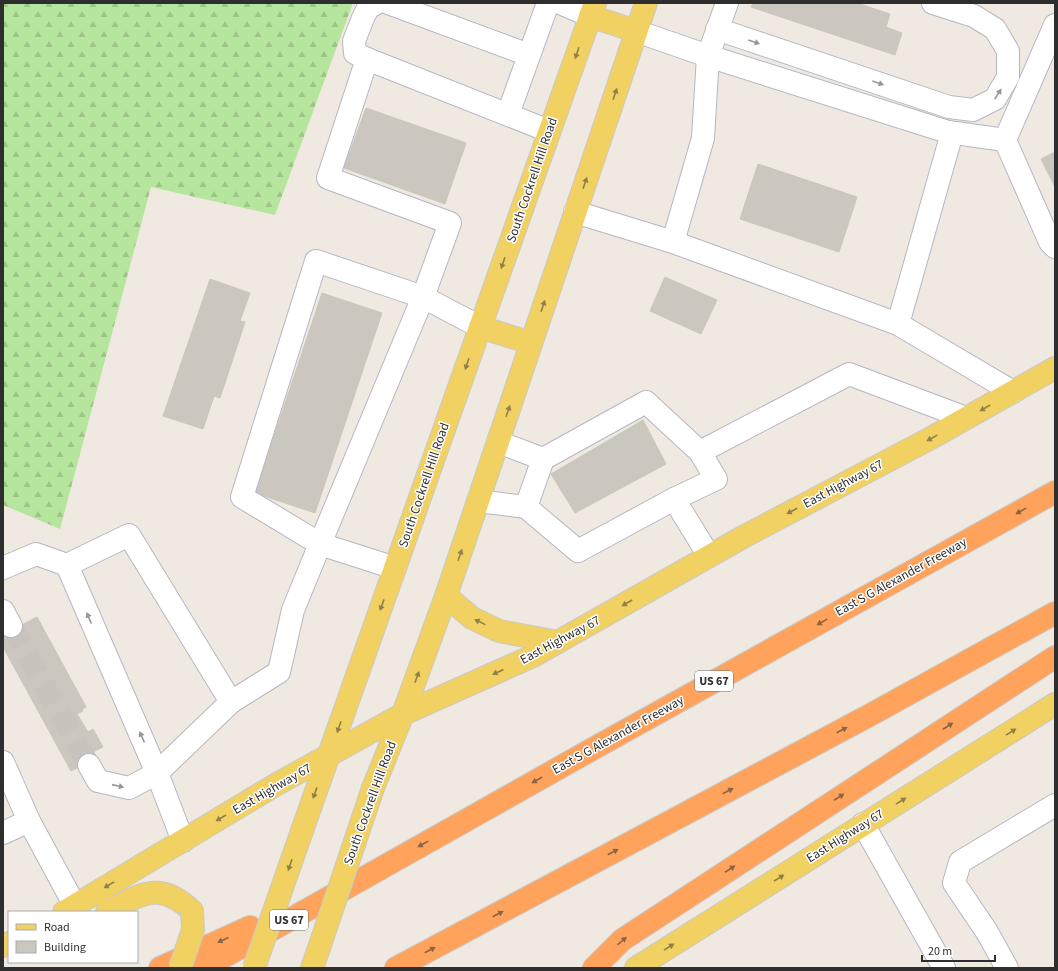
<svg xmlns="http://www.w3.org/2000/svg" width="1058" height="971" font-family="'Source Sans 3',sans-serif">
<style>
.forest{fill:url(#forest-firs)}
.building{fill:#cbc7bf;stroke:#cbc5ba}
.lines{fill:none;stroke-linecap:round;stroke-linejoin:round}
.minor-tunnel{stroke:#c8c4bd;stroke-width:22;stroke-dasharray:22 11;stroke-linecap:butt}
.minor-casing{stroke:#b4b7c1;stroke-width:24}
.major-casing{stroke:#c9c9c9;stroke-width:24}
.highway-casing{stroke:#c9c9c9;stroke-width:24}
.minor{stroke:#fff;stroke-width:22}
.major{stroke:#f2d163;stroke-width:22}
.highway{stroke:#ffa35c;stroke-width:22}
.major-bridge-casing{stroke:#c9c9c9;stroke-width:24;stroke-linecap:butt}
.major-bridge{stroke:#f2d163;stroke-width:22}
.oneway{fill:#969696}
.oneway2{fill:#908048}
.oneway3{fill:#8c6343}
.labels{text-anchor:middle;dominant-baseline:central;stroke-width:3;stroke-linejoin:round;paint-order:stroke}
.shield{fill:#fff;stroke:#6d6d6d;stroke-width:1}
.shield-label{font-size:12px;font-weight:bold;fill:#2e2e2e}
.street-label{font-size:13px;fill:#2e2e2e;stroke:#fff}
</style>
<defs>
<pattern id="forest-firs" width="22" height="20" patternUnits="userSpaceOnUse"><rect width="22" height="20" fill="#b6e59e"/><path d="M5 1l3.5 6h-7zM16 11l3.5 6h-7z" fill="#9dc588"/></pattern>
</defs>
<rect width="100%" height="100%" fill="#efe9e1"/>
<path class="forest" d="M3,3H353L275,215L151,187L60,529L3,505Z"/>
<g class="building">
<path d="M753,3H857L890,14L886,27L902,33L895,55L751,7Z"/>
<path d="M366,108L466,143L445,204L344,168Z"/>
<path d="M1055,152V187L1041,159Z"/>
<path d="M758,164L857,197L839,252L740,219Z"/>
<path d="M665,277L717,300L701,334L650,311Z"/>
<path d="M210,279L250,293L240,321L245,322L220,398L214,396L203,429L163,416Z"/>
<path d="M322,293L382,313L315,513L255,493Z"/>
<path d="M643,420L666,464L575,513L551,474Z"/>
<path d="M37,617L86,707L82,709L83,711L77,714L88,732L93,729L103,747L93,752L96,758L71,771L3,647V635Z"/>
</g>
<g class="lines">
<path class="minor-tunnel" d="M11,626L89,765"/>
<defs>
<g id="minor">
<path d="M388,3L529,55"/>
<path d="M560,3L590,16"/>
<path d="M717,29L949,107L973,110L995,99L1008,77V51L995,29L974,16L933,3"/>
<path d="M367,59L355,53L354,41L363,18L368,8L377,3"/>
<path d="M508,114L548,3"/>
<path d="M948,132L1005,140L1050,242L1055,247"/>
<path d="M1005,140L1055,25"/>
<path d="M575,212L673,242L898,324L950,140L948,132L708,56L636,31"/>
<path d="M673,242L703,138L708,56L727,3"/>
<path d="M898,324L1013,392"/>
<path d="M480,327L423,297L450,223L328,178L367,59L549,131"/>
<path d="M498,442L543,459L646,402L700,452L849,374L966,418"/>
<path d="M700,452L716,479L674,499L709,556"/>
<path d="M543,459L526,507L578,551L674,499"/>
<path d="M478,501L526,507"/>
<path d="M67,565L157,773L183,841"/>
<path d="M3,568L36,554L67,565L129,535L231,702L157,773L129,788L98,781L89,765"/>
<path d="M3,611L11,626"/>
<path d="M231,702L279,672L293,610L320,544L242,497L316,261L423,297L320,544L395,568"/>
<path d="M3,762L29,821L3,833"/>
<path d="M29,821L75,906"/>
<path d="M863,824L944,968"/>
<path d="M1007,968L987,932L954,883L960,862L1055,805"/>
</g>
<g id="major">
<path d="M590,16L636,31"/>
<path d="M480,327L531,343"/>
<path d="M446,596L472,618L499,631L558,642"/>
<path d="M373,788L403,714L446,596L646,3"/>
<path d="M303,828L595,3"/>
<path d="M64,912L277,784L403,714L533,656L743,537L931,438L1055,368"/>
<path d="M107,912C141,894 160,880 192,911"/>
<path d="M3,946L9,943"/>
<path d="M312,968L319,948"/>
<path d="M636,968L1055,704"/>
</g>
<g id="highway">
<path d="M160,968L250,927"/>
<path d="M204,968L589,751L1055,492"/>
<path d="M396,968L870,715L1055,613"/>
<path d="M594,968L622,940L1055,657"/>
</g>
</defs>
<use href="#minor" class="minor-casing"/>
<use href="#major" class="major-casing"/>
<use href="#highway" class="highway-casing"/>
<use href="#minor" class="minor"/>
<use href="#major" class="major"/>
<use href="#highway" class="highway"/>
<defs>
<g id="major-bridge">
<path d="M319,948L373,788"/>
<path d="M180,968L193,930L192,911"/>
<path d="M254,968L303,828"/>
</g>
</defs>
<use href="#major-bridge" class="major-bridge-casing"/>
<use href="#major-bridge" class="major-bridge"/>
</g>
<defs><path id="oneway-solid" d="M-6-.8H1V-3.2L6.5 0L1 3.2V.8H-6Z"/></defs>
<g class="oneway">
<use href="#oneway-solid" transform="translate(754 42) rotate(19)"/>
<use href="#oneway-solid" transform="translate(878 83) rotate(19)"/>
<use href="#oneway-solid" transform="translate(998 94) rotate(-57)"/>
<use href="#oneway-solid" transform="translate(89 618) rotate(-113)"/>
<use href="#oneway-solid" transform="translate(142 737) rotate(-114)"/>
<use href="#oneway-solid" transform="translate(118 786) rotate(13)"/>
</g>
<g class="oneway2">
<use href="#oneway-solid" transform="translate(577 53) rotate(109)"/>
<use href="#oneway-solid" transform="translate(615 94) rotate(-71)"/>
<use href="#oneway-solid" transform="translate(585 183) rotate(-71)"/>
<use href="#oneway-solid" transform="translate(503 263) rotate(109)"/>
<use href="#oneway-solid" transform="translate(543 306) rotate(-71)"/>
<use href="#oneway-solid" transform="translate(467 364) rotate(109)"/>
<use href="#oneway-solid" transform="translate(985 408) rotate(150)"/>
<use href="#oneway-solid" transform="translate(508 411) rotate(-71)"/>
<use href="#oneway-solid" transform="translate(932 438) rotate(151)"/>
<use href="#oneway-solid" transform="translate(792 511) rotate(152)"/>
<use href="#oneway-solid" transform="translate(460 555) rotate(-71)"/>
<use href="#oneway-solid" transform="translate(627 603) rotate(150)"/>
<use href="#oneway-solid" transform="translate(382 605) rotate(110)"/>
<use href="#oneway-solid" transform="translate(480 622) rotate(-154)"/>
<use href="#oneway-solid" transform="translate(498 672) rotate(156)"/>
<use href="#oneway-solid" transform="translate(417 677) rotate(-70)"/>
<use href="#oneway-solid" transform="translate(339 727) rotate(109)"/>
<use href="#oneway-solid" transform="translate(1011 732) rotate(-32)"/>
<use href="#oneway-solid" transform="translate(315 793) rotate(110)"/>
<use href="#oneway-solid" transform="translate(901 801) rotate(-32)"/>
<use href="#oneway-solid" transform="translate(221 818) rotate(149)"/>
<use href="#oneway-solid" transform="translate(290 865) rotate(109)"/>
<use href="#oneway-solid" transform="translate(779 878) rotate(-32)"/>
<use href="#oneway-solid" transform="translate(109 885) rotate(149)"/>
<use href="#oneway-solid" transform="translate(669 947) rotate(-32)"/>
</g>
<g class="oneway3">
<use href="#oneway-solid" transform="translate(1021 511) rotate(151)"/>
<use href="#oneway-solid" transform="translate(822 622) rotate(151)"/>
<use href="#oneway-solid" transform="translate(948 726) rotate(-33)"/>
<use href="#oneway-solid" transform="translate(842 730) rotate(-28)"/>
<use href="#oneway-solid" transform="translate(537 780) rotate(151)"/>
<use href="#oneway-solid" transform="translate(728 791) rotate(-28)"/>
<use href="#oneway-solid" transform="translate(839 797) rotate(-33)"/>
<use href="#oneway-solid" transform="translate(423 844) rotate(151)"/>
<use href="#oneway-solid" transform="translate(613 852) rotate(-28)"/>
<use href="#oneway-solid" transform="translate(730 869) rotate(-33)"/>
<use href="#oneway-solid" transform="translate(498 914) rotate(-28)"/>
<use href="#oneway-solid" transform="translate(223 940) rotate(156)"/>
<use href="#oneway-solid" transform="translate(622 941) rotate(-40)"/>
<use href="#oneway-solid" transform="translate(430 950) rotate(-28)"/>
</g>
<g class="labels">
<g class="shield">
<rect x="695" y="671" width="38" height="20" rx="3"/>
<rect x="270" y="910" width="38" height="20" rx="3"/>
</g>
<g class="shield-label">
<text x="714" y="681">US 67</text>
<text x="289" y="920">US 67</text>
</g>
<g class="street-label">
<text transform="translate(532 180) rotate(-71)">South Cockrell Hill Road</text>
<text transform="translate(843 484) rotate(-28)">East Highway 67</text>
<text transform="translate(424 485) rotate(-71)">South Cockrell Hill Road</text>
<text transform="translate(901 577) rotate(-29)">East S G Alexander Freeway</text>
<text transform="translate(560 640) rotate(-28)">East Highway 67</text>
<text transform="translate(618 735) rotate(-29)">East S G Alexander Freeway</text>
<text transform="translate(272 789) rotate(-30)">East Highway 67</text>
<text transform="translate(370 803) rotate(-70)">South Cockrell Hill Road</text>
<text transform="translate(845 836) rotate(-32)">East Highway 67</text>
</g>
</g>
<rect width="1058" height="971" fill="none" stroke="#2e2e2e" stroke-width="8"/>
<rect x="8" y="911" width="130" height="52" fill="#ffffff" stroke="#ababab"/>
<rect x="16" y="924" width="20" height="6" fill="#f2d163" stroke="#ababab"/>
<text x="44" y="931" font-size="12" fill="#2e2e2e">Road</text>
<rect x="16" y="941" width="20" height="12" fill="#cbc7bf" stroke="#ababab"/>
<text x="44" y="951" font-size="12" fill="#2e2e2e">Building</text>
<path d="M922 955v6h73v-6" fill="none" stroke="#2e2e2e" stroke-width="2"/>
<text x="928" y="955" font-size="12" fill="#2e2e2e" stroke="#ffffff" stroke-width="3" paint-order="stroke">20 m</text>
</svg>
